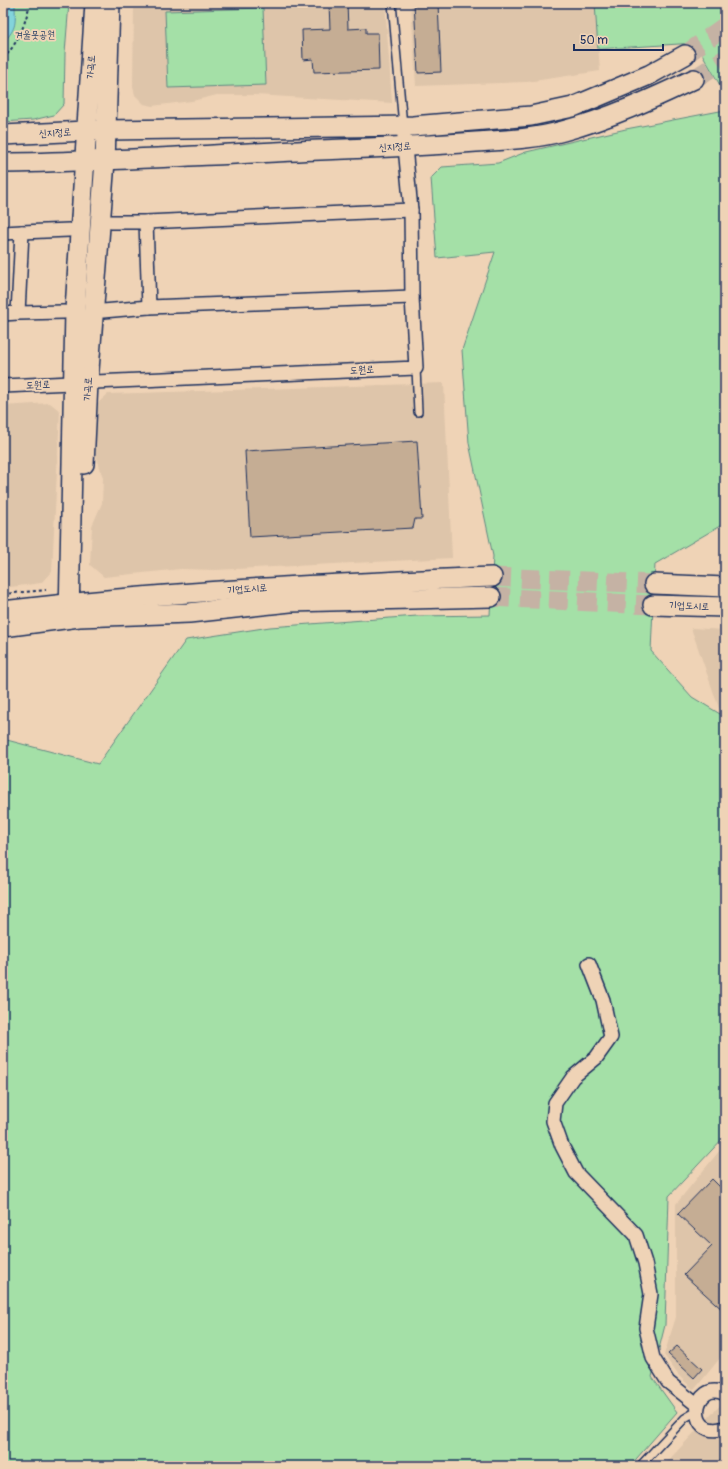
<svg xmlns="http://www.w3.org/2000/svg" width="728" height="1469" font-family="Pangolin,'Poor Story',sans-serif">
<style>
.built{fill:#dec5aa}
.green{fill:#a4e0a7;stroke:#608882}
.water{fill:#83d4db;stroke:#5992a9}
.building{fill:#c5ad94;stroke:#1b2f5e}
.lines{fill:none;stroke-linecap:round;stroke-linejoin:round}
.secondary-tunnel{stroke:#c5b2a4;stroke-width:19;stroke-dasharray:19 10;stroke-linecap:butt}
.lane-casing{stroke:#1b2f5e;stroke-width:10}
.street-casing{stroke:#1b2f5e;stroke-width:16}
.secondary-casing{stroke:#1b2f5e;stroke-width:22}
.path{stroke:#1b2f5e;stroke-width:2;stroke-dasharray:3 3;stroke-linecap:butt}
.lane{stroke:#efd3b6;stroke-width:7}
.street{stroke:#efd3b6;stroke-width:13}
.secondary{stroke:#efd3b6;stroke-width:19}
.labels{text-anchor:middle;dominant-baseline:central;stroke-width:4;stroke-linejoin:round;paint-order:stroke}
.park-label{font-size:10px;fill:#294165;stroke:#efd3b6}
.street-label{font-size:10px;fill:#1b2f5e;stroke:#efd3b6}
</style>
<rect width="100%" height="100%" fill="#efd3b6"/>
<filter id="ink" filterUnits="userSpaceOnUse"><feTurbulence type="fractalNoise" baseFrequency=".025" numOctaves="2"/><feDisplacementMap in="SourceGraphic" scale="8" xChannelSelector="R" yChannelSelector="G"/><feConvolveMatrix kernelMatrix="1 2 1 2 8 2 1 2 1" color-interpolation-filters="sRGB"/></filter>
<g filter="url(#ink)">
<g class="built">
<path d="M134,3H385L392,103L255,95H217L192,101L152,106L144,104L135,95L133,87Z"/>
<path d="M411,3H595L600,71L527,82L416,86Z"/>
<path d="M444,383L452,558L215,570L181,569L104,577L90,565L92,526L102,503L103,478L95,451L96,411L98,403L108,394Z"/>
<path d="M50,403L60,411L52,571L41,583L3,588V406Z"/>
<path d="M691,628L725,630V711L719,708Z"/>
<path d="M725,1144V1352L694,1390L679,1376L664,1355L676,1317V1204Z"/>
<path d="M725,1400V1466H663Z"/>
</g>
<g class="green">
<path d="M3,3H69L65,53L64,104L54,115L33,120L3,122Z"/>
<path d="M595,3H725V94L696,43L598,49Z"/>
<path d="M263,8L266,85L168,88L165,11Z"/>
<path d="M725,110V523L655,564L651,651L692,697L725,717V1136L669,1196L665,1325L652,1377L677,1412L630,1466H3V739L98,764L186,640L270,627L417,616L490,615L493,556L469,443L462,350L495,252L437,258L431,178L442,167L498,163L526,152L626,129Z"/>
</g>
<path class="water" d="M3,3H15C15,24 18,26 3,43Z"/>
<g class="building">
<path d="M329,3H347L348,29L366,28V33H378L379,70L314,72L313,59L303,60L302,30L330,29Z"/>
<path d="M414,3H438L441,72L418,73Z"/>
<path d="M417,441L422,519H415L413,528L250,537L245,451Z"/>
<path d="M712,1179L725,1192V1312L684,1275L712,1246L678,1214Z"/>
<path d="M677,1346L702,1369L694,1378L668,1354Z"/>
</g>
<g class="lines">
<g class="secondary-tunnel">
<path d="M685,55L725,26"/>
<path d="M694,79L725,59"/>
<path d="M492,577L654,584"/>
<path d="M491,597L653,605"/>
</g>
<defs>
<g id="lane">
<path d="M392,3L403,126"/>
<path d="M416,368L418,412"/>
<path d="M640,1466L685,1418L697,1411"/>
</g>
<g id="street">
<path d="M411,210L146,222L149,307L412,297"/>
<path d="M111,222H146"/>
<path d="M22,232L69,230"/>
<path d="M3,233L22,232L18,313L3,314"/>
<path d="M103,311L149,307"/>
<path d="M18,313L64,312"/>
<path d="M3,386L416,368L412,297L411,210L403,126"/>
<path d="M589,964L603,1000L611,1037L596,1058L573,1077L555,1103L553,1121L562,1146L576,1173L636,1235L645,1263L651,1294L646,1328L653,1358L668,1382L697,1405"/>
<path d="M725,1394C693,1377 684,1441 725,1428"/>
</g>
<g id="secondary">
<path d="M3,135L106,130L413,126L531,116L573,107L649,75L685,55"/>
<path d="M3,163C109,162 215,154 320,150C372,148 424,146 476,142C505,140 535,139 563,131C608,119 652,99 694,79"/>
<path d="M84,464L88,383L105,161L110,3"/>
<path d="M654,584L725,587"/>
<path d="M653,605L725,607"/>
<path d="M3,611C165,591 328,584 492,577"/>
<path d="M69,618L75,310L95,3"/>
<path d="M3,627L79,617L189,613L290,602L491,597"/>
</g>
</defs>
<use href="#lane" class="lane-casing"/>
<use href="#street" class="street-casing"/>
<use href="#secondary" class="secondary-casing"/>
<g class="path">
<path d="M3,59C18,43 25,25 30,3"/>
<path d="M3,594L46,590"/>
</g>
<use href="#lane" class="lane"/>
<use href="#street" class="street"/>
<use href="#secondary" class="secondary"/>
</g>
</g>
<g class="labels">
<g class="park-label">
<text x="35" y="35">겨울못공원</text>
</g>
<g class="street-label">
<text transform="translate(91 67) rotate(-86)">가곡로</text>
<text transform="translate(55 133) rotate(-3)">신지정로</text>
<text transform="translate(395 147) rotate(-3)">신지정로</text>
<text transform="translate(362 370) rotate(-3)">도원로</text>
<text transform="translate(38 385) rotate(-2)">도원로</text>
<text transform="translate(88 389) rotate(-87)">가곡로</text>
<text transform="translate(247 589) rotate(-4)">기업도시로</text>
<text transform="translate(689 606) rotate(2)">기업도시로</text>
</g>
</g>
<rect width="728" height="1469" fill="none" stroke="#efd3b6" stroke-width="16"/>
<rect x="8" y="8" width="712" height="1453" fill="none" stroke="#1b2f5e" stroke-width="1.5" filter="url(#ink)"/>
<path d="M574 44v6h89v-6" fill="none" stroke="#1b2f5e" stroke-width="2"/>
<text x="580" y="44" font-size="12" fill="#1b2f5e" stroke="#efd3b6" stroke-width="3" paint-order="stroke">50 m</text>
</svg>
